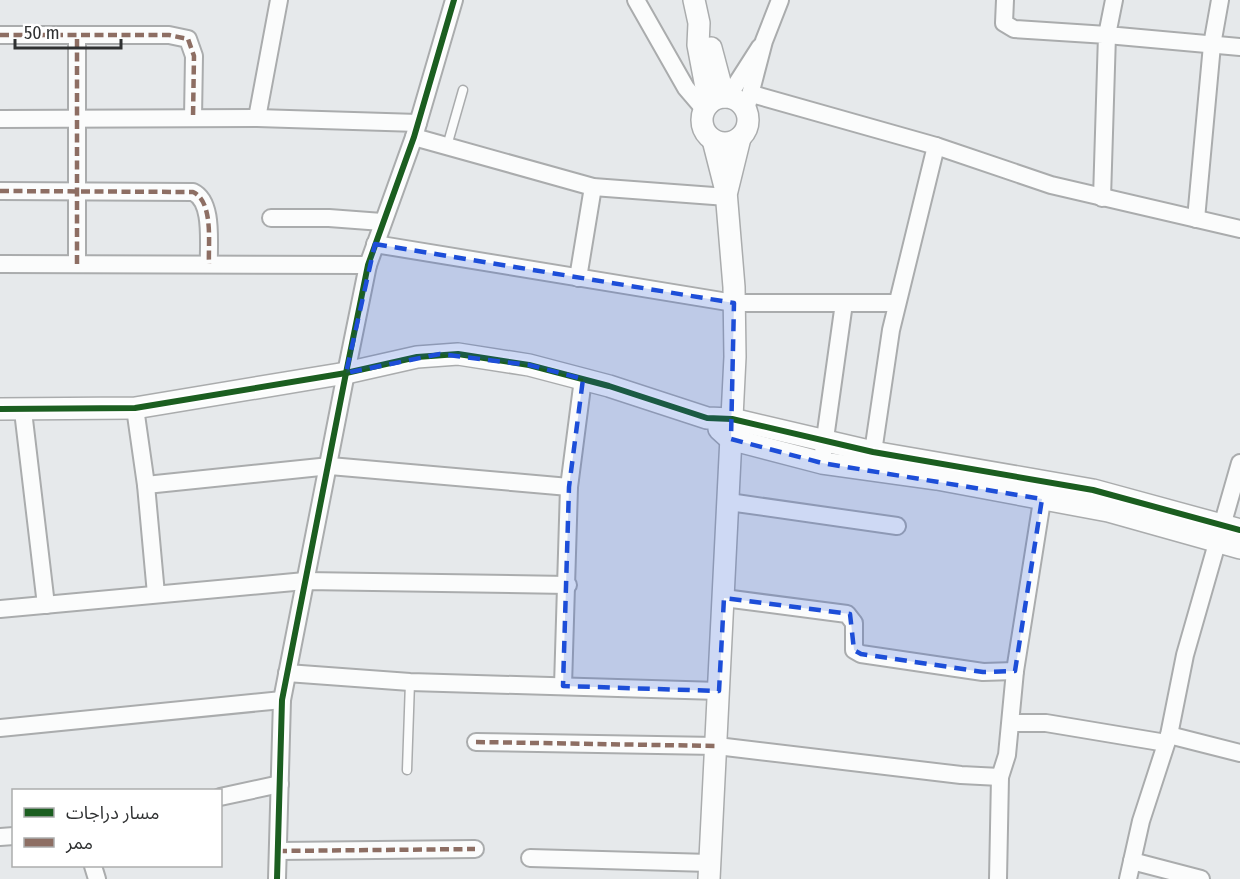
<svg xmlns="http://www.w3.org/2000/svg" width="1240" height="879" font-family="'Fira Sans Condensed','Noto Sans Arabic',sans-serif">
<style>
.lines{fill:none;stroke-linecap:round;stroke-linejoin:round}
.service-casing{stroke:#aaacad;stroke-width:11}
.minor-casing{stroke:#aaacad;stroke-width:20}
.tertiary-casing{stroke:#aaacad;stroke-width:24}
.service{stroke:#fbfcfc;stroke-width:8}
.minor{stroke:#fbfcfc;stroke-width:16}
.tertiary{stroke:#fbfcfc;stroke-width:21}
.quiet{stroke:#8d6e63;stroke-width:4.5;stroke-dasharray:9 4.5;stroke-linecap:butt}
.cycleway-casing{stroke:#fff;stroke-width:10}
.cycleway{stroke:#1b5e20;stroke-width:6}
.marked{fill:#1d4ed8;fill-opacity:0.2;stroke:#1d4ed8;stroke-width:4.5;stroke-dasharray:12 8;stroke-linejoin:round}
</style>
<rect width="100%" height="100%" fill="#e6e9eb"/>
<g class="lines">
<defs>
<g id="service">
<path d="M447,146L463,90"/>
<path d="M407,770L410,682"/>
</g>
<g id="minor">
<path d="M636,0L686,88L704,109"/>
<path d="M1005,0L1004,23L1014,29L1107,35L1102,198"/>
<path d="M1114,0L1107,35L1240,47"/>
<path d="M0,35H169L188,39L194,56L193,118"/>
<path d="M752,94L936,146L891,330L873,452"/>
<path d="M728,97L760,47"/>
<path d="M746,110L764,41L780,0"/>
<path d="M257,118L279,0"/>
<path d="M0,119L257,118L418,123"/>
<path d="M414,137L593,187L727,197"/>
<path d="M936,146L1051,185L1240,229"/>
<path d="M0,191L193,192C214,202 208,244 209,264"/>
<path d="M271,218H329L382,222"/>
<path d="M1196,219L1212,45L1220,0"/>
<path d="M375,244L734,303H897"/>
<path d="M0,264L368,265"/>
<path d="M77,264V35"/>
<path d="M578,278L593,187"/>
<path d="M135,408L146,485L156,594"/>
<path d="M23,411L46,605"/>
<path d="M823,453L844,303"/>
<path d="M146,485L330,466L569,487"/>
<path d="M729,502L897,526"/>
<path d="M724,598L847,614L854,623V650L861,654L983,672L1015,671"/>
<path d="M0,609L305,581L568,585"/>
<path d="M287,673L410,682L719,691"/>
<path d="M563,686L569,487L583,379"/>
<path d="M1011,723H1046L1166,743"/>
<path d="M0,728L282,700"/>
<path d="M1169,735L1240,753"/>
<path d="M476,742L717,746L961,775L1000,777"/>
<path d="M220,797L280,784"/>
<path d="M0,837L14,836"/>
<path d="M278,851L475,849"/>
<path d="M530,858L710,863"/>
<path d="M1132,861L1201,879"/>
<path d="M93,866L97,879"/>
<path d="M277,879L282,700L346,373L368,265L414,137L454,0"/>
<path d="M998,879L1000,777L1007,755L1015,671L1044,488"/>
<path d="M1128,879L1141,821L1169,735L1185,655L1240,463"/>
</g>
<g id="tertiary">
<path d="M694,0L699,23L698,45L709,103"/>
<path d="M711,48L724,97"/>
<circle cx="725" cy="120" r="23"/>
<path d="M727,191L740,138"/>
<path d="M0,409L135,408L346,373L417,357L458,354L529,365L609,386L707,418L732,419L873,452L1093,490L1240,530"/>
<path d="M719,429L730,439L822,463L937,479L1108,511L1240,548"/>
<path d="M709,879L735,357L734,287L726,191L713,140"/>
</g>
</defs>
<use href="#service" class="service-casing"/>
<use href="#minor" class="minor-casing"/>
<use href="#tertiary" class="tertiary-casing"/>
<use href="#service" class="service"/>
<use href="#minor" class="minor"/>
<use href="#tertiary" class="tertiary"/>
<g class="quiet">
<path d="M0,35H169L188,39L194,56L193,118"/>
<path d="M0,191L193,192C214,202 208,244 209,264"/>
<path d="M77,264V35"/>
<path d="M476,742L717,746"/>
<path d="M278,851L475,849"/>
</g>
<defs>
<g id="cycleway">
<path d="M0,409L135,408L346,373L417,357L458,354L529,365L609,386L707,418L732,419L873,452L1093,490L1240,530"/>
<path d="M277,879L282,700L346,373L368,265L414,137L454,0"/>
</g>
</defs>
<use href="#cycleway" class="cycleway-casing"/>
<use href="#cycleway" class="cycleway"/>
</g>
<path class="marked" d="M375,244L734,303L731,439L822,463L1042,499L1015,671L983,672L861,654L854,650L850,614L724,598L719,691L563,686L569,487L583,379L529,365L440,354L346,373Z"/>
<rect x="12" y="789" width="210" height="78" fill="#ffffff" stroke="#acadad" stroke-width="1.5"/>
<rect x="24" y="808" width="30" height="9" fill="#1b5e20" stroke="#acadad" stroke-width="1.5"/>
<text x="66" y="819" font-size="18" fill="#2f3132">مسار دراجات</text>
<rect x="24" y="838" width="30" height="9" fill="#8d6e63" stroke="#acadad" stroke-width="1.5"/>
<text x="66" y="849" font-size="18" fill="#2f3132">ممر</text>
<path d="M15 39v9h106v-9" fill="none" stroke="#2f3132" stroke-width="3"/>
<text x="24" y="39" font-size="18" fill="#2f3132" stroke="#ffffff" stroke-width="4.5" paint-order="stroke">50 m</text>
</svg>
